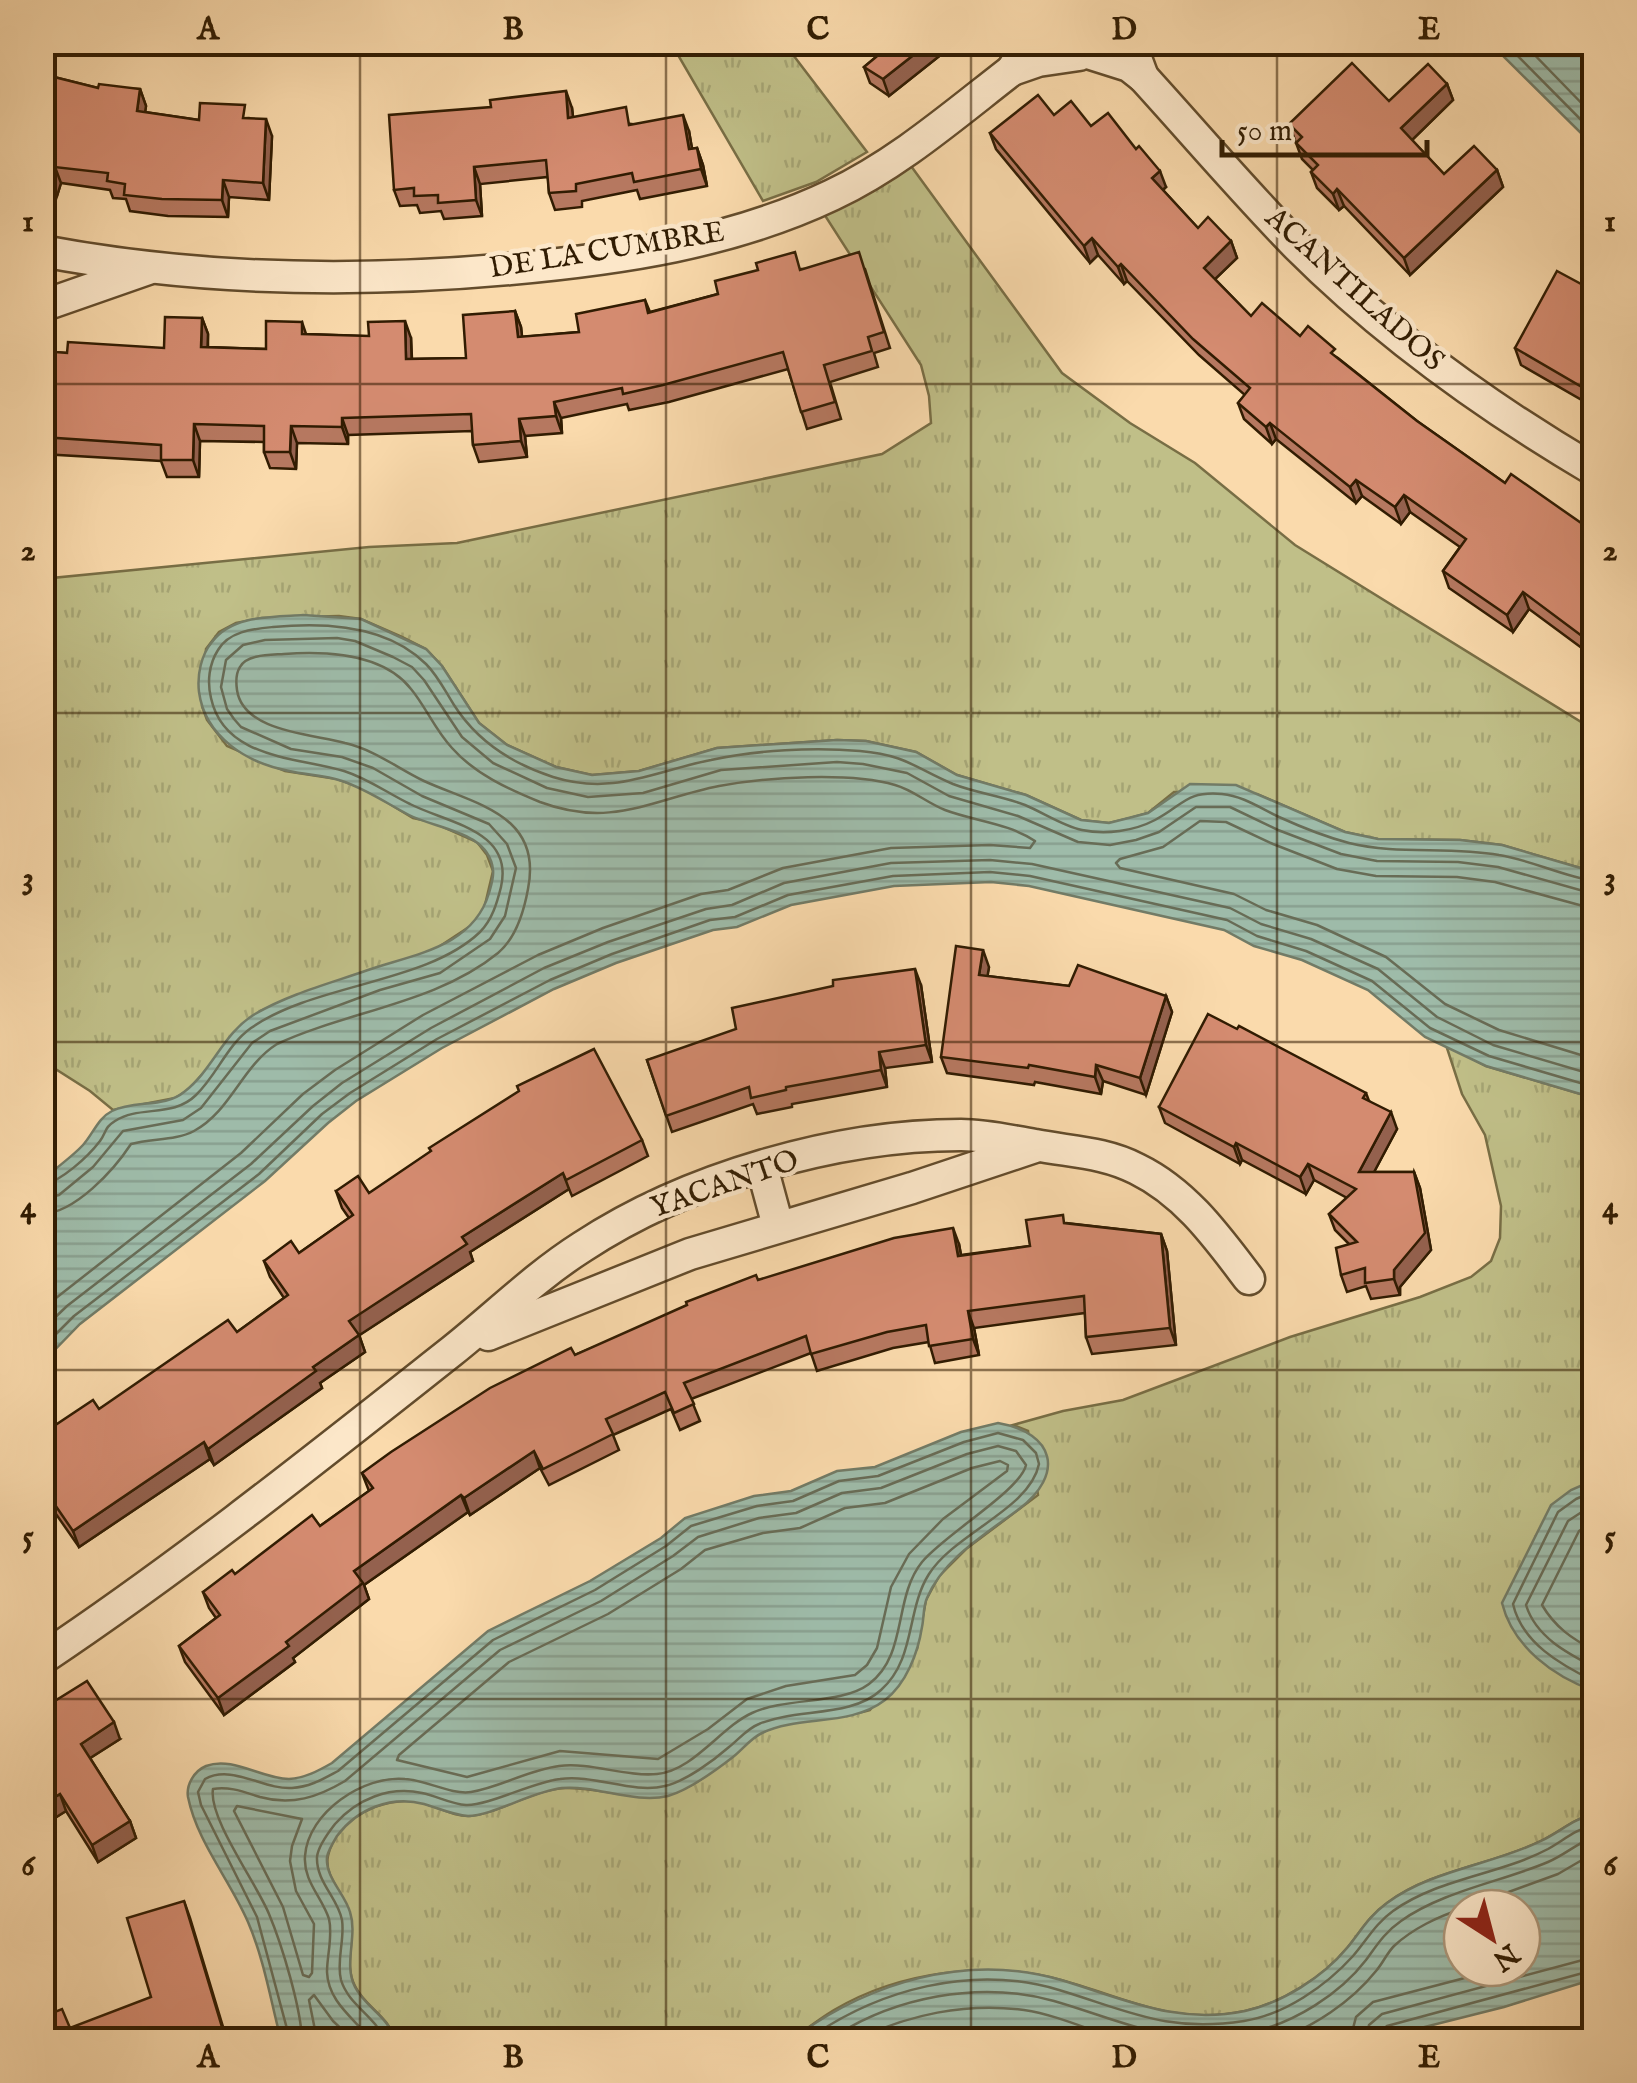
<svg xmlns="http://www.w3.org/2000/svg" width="1637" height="2083" font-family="'IM FELL English',serif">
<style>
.grass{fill:url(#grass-tufts);stroke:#786e45;stroke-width:2.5}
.water{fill:url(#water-rules);stroke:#727b66;stroke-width:2.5;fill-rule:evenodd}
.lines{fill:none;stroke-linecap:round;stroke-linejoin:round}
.shore{stroke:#686c56;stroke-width:2.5}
.street-casing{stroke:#634c2c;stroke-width:35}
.street{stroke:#fce7c9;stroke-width:30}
.wall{fill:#b67860;stroke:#311c02;stroke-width:2.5}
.shaded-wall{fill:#94614e;stroke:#311c02;stroke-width:2.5}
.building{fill:#d48b70;stroke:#311c02;stroke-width:2.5}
.grid{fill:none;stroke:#311c02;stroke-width:2.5;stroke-opacity:0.55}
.labels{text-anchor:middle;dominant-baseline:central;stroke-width:9;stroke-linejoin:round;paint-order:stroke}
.street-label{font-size:30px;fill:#311c02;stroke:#fce7c9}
.neatline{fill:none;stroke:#311c02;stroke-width:4}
.grid-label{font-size:32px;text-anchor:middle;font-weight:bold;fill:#311c02}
</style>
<defs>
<pattern id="grass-tufts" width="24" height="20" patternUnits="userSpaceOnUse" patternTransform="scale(2.5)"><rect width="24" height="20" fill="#c0bf88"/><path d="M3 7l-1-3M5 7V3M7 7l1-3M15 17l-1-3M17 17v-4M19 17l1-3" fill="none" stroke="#a5a474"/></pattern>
<pattern id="water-rules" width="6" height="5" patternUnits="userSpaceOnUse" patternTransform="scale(2.5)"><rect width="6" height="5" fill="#9ebba9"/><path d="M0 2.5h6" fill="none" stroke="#89a090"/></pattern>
</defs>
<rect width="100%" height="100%" fill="#fadaac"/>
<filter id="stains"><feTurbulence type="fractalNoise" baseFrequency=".002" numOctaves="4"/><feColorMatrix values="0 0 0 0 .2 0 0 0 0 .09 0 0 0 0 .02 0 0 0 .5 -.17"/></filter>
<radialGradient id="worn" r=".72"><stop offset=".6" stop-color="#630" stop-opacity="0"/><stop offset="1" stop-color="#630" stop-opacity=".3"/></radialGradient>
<g class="grass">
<path d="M671,43H784L867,152L816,182L763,201Z"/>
<path d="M911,166L1062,373L1130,423L1195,463L1295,545L1594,730V872L1502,845L1460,840L1378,839L1345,832L1257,794L1174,792L1148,813L1130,818L1109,823L1081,820L1026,795L957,775L916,752L866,741L837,740L717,748L639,771L592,775L556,767L507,745L479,723L442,666L426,649L402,637L361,619L339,616L262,618L236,623L219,632L206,649L202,706L207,720L227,746L285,771L337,779L365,789L413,818L432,822L477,842L487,855L493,871L484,909L475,923L431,952L373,969L260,1011L188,1090L175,1098L113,1110L90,1091L43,1061L42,579L369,547L457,543L882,454L931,423L929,396L921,365L824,214Z"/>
<path d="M1446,1045L1486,1066L1594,1098V1814C1573,1819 1560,1832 1541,1841C1492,1865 1431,1870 1387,1903C1369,1916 1361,1931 1347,1948C1323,1977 1282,2003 1245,2011C1171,2026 1128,1998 1061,1980C988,1960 900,1971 834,2010C819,2019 805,2030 791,2040H395C389,2016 365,2007 355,1986C344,1966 355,1941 351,1919C348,1897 323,1878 328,1856C336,1818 384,1796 418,1802C435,1805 453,1817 470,1816C497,1814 534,1789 565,1788C602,1787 642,1805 678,1791C710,1780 732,1750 759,1734C791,1716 836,1720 870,1710L917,1649L926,1600L939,1576L966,1549L1038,1495L1028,1431L1013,1425L1063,1411L1123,1400L1290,1337L1420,1297L1471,1277L1491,1261L1500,1238L1501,1206L1485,1135L1462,1094Z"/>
</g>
<g class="water">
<path d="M1490,43H1594V146Z"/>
<path d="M303,615L361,619L426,649L442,666L479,723L507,745L556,767L592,775L639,771L717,748L837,740L866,741L916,752L957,775L1026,795L1081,820L1109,823L1148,813L1190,784L1236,785L1345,832L1378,839L1460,840L1502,845L1594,872V1098L1486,1066L1425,1037L1368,990L1302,960L1254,946L1224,930L1029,886L991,882L894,886L791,905L737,927L713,930L616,963L554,989L442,1048L356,1101L328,1123L265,1181L80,1324L43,1362V1180C55,1168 71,1158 83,1145C93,1134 98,1118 112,1111C134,1100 165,1108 184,1092C213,1070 223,1033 255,1014C289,994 331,983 368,970C415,954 473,947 489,893C491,886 494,877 493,870C489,831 436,829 409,815C386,803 366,789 342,781C325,775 307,775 289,771C247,763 205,737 199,692C197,675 201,655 212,642C232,615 272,617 303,615Z"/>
<path d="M998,1423C1055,1433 1065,1474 1019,1509C986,1534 944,1558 927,1598C923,1607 924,1618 922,1627C918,1653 906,1684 885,1700C850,1727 800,1715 762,1733C751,1738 742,1750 733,1757C715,1771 689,1790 668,1796C634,1804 596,1785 562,1788C533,1791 492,1816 468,1816C453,1815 438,1808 424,1804C391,1795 357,1809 337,1836C334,1841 328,1851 327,1857C325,1877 345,1894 350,1912C358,1936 343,1964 355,1987C365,2007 389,2017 395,2040H281C271,2002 264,1959 248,1922C230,1880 197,1842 188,1797C186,1785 194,1771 206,1766C233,1756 262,1779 289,1779C305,1778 318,1771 332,1763L488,1631L590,1581L661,1538L685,1518L754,1496L791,1491L837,1471L875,1467L961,1432Z"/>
<path d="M1594,1480V1691C1553,1676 1513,1647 1502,1603L1551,1505L1571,1490Z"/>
<path d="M1594,1814V1979L1504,2007L1373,2040H791C867,1983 966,1952 1061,1980C1125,1999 1176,2025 1245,2011C1282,2003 1323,1977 1347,1948C1361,1931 1368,1917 1387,1903C1431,1870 1492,1865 1541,1841C1560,1832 1573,1819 1594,1814ZM1522,1908V1968H1462V1908Z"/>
</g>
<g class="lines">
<g class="shore">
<path d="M1504,42L1594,133"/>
<path d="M1522,42L1594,116"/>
<path d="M1594,909L1495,882L1457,877L1376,876L1337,869L1273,844L1226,822L1200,821L1163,847L1120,859L1116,863L1120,868L1234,894L1266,910L1317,925L1386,957L1445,1004L1499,1030L1594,1059"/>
<path d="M42,1186C62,1180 87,1158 100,1141C107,1131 104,1128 115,1121C140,1105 173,1118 196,1095C217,1075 227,1045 251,1028C315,983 426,984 480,932C492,920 497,903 501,887C514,830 447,823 410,804C387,793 369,779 344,771C297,757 224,759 211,698C207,682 209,664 218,650C229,631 253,629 273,627C324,622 387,625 426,664C438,676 445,691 454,705C477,741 513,764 553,777C614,796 654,771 711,760C757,750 813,747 860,751C906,755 915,768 953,784C976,793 1002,796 1025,805C1044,813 1063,826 1082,830C1106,835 1134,831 1155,820C1184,805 1185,791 1222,794C1243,796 1260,808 1279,817C1301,827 1326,837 1349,843C1398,855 1449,846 1499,855C1531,860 1562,876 1594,881"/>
<path d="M42,1199L59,1195L93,1167L123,1131L183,1120L201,1108L252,1043L270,1031L380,990L440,973L490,939L505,916L516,868L507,844L489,824L422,796L373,768L342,757L291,749L241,727L234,719L227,709L221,687L226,660L243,645L265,640L337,638L355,641L393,657L412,667L424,680L462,737L493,763L547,788L588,797L643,793L721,770L837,762L863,764L907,773L949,796L1018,816L1078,842L1110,845L1136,840L1159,832L1196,807H1230L1278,830L1341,854L1377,861L1458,862L1498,867L1594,894"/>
<path d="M42,1214C75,1213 114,1170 131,1144C151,1138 175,1141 194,1131C231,1111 242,1066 277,1044C348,1011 437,1003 498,953C516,938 524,911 528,889C543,814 474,804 424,781C397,768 375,750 345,743C313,734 243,732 237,690C236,683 236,673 240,667C247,654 271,655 284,654C326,651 383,653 411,689C426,707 435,730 452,748C475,774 508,789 540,802C612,829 653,799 719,786C766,777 850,772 895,785C913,790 927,803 945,810C974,821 1008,823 1035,841L1030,848L990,845L891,848L783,868L728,890L701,894L603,928L538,955L423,1015L335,1070L303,1094L241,1153L42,1309"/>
<path d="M42,1330L67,1306L251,1164L313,1106L342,1083L431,1028L544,968L608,942L706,909L732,905L784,883L891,863L990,860L1032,864L1230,908L1261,924L1311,939L1378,969L1437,1017L1493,1045L1594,1075"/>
<path d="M42,1348L74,1316L259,1174L322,1114L350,1093L437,1039L550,980L612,954L710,920L735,917L788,895L893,876L990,872L1030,876L1227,920L1257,936L1306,951L1372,981L1430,1028L1489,1056L1594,1087"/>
<path d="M1000,1461L1008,1465L1007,1471L943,1519L909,1554L891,1587L877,1648L867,1665L855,1675L786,1686L747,1699L708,1729L658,1759L560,1751L467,1777L397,1760L399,1755L509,1662L608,1614L681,1569L705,1550L763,1533L800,1528L845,1508L885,1503L972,1468Z"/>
<path d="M1594,1491L1576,1499L1558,1512L1513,1604C1522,1643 1561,1665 1594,1681"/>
<path d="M1594,1504L1568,1521L1526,1605C1536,1637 1567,1653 1594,1667"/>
<path d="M1594,1521L1579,1531L1542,1605C1555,1627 1572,1639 1594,1650"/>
<path d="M237,1806L302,1819L292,1846L290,1861L296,1891L314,1924L312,1973L309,1977L303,1975L283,1907L234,1811Z"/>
<path d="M1465,1908L1558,1874L1594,1853"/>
<path d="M290,2040L257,1917L201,1805L198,1792L205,1779C232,1764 264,1790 292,1788C310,1787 323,1779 338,1771L493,1640L595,1590L666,1546L691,1526L757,1506L793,1501L839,1481L878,1476L964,1442L998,1433L1023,1440L1036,1453L1039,1464C1030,1509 955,1533 929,1574C906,1610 916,1659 881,1690C851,1718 796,1708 759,1724C748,1728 739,1739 729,1747C713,1761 686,1781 665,1786C632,1794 594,1774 560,1779C533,1782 488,1806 466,1805C451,1804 437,1796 422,1793C389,1786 357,1799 335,1824C328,1833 318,1846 317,1857C316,1882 338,1898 342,1920C345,1940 336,1961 341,1980C349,2006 376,2016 384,2040"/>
<path d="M302,2040C301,2008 282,1945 269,1914C257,1884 208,1818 213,1789C229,1786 244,1792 260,1797C292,1806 318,1797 345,1781L500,1650L601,1601L673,1556L698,1537L759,1518L796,1513L842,1493L881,1488L967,1454L998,1446L1016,1451L1026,1465C1021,1490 944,1535 922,1562C893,1598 908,1655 869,1684C841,1705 786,1697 752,1713C721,1727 693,1771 657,1774C625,1777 591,1762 559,1766C528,1770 501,1787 471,1792C451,1795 426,1780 405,1779C364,1775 308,1812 305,1856C303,1881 322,1897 329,1919C333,1936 327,1955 327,1972C328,2002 355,2019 371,2040"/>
<path d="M317,2040L309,2000L314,1995L333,2021L353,2040"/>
<path d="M807,2040C878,1989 973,1964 1059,1990C1129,2011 1167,2033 1244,2021C1284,2015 1326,1986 1353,1956C1367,1940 1375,1924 1393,1911C1439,1878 1499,1875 1548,1849C1564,1840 1576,1829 1594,1825"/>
<path d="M829,2040C892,1997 979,1980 1054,2001C1123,2021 1177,2050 1252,2032C1294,2023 1340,1994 1366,1960C1377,1945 1385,1932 1401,1921C1443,1891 1501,1882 1548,1862C1565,1855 1577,1843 1594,1837"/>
<path d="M856,2040C907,2015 966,2002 1024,2010C1057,2015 1089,2030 1121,2040"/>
<path d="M1275,2040C1313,2028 1352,2001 1376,1971C1383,1963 1387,1953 1394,1946C1412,1929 1439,1916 1462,1909"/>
<path d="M1350,2040L1356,2017L1373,2002L1503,1968"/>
<path d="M1365,2040L1369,2025L1382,2014L1594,1957"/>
<path d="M1378,2040L1380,2032L1387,2026L1594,1970"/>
</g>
<defs>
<g id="street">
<path d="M1029,42L1012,70L1038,61L1079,55"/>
<path d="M1091,54L1129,66L1143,77L1130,42"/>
<path d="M1143,77C1194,133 1244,192 1297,246C1385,334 1487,407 1594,470"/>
<path d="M42,251C195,280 355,283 510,269C620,259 731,243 832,195C898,164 955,114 1012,70"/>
<path d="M42,306L148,269"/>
<path d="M762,1167L778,1226"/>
<path d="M488,1335L690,1254L912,1188L1035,1147"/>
<path d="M42,1659C184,1564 319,1456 452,1351C496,1316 535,1277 582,1247C687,1178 836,1135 961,1135C987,1135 1010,1141 1035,1145C1071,1152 1104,1152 1137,1169C1186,1193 1217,1237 1249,1279"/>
</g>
</defs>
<use href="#street" class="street-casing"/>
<use href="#street" class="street"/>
</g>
<g class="wall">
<path d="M894,42H957L889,96L870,83L864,67Z"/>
<path d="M42,74L98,88L140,89L146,106L145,112L199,120L249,118L272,136L269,200L229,197L228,217L168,216L130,211L126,199L113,198L110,190L61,183L57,196L42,193Z"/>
<path d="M1447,84L1453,100L1412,140L1444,174L1497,170L1503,187L1410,275L1344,206L1339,210L1317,188L1311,172L1313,170L1302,159L1289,124L1389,101Z"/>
<path d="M572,108L573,117L689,131L692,149L697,148L703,165L707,186L640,199L637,190L582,201V207L555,210L549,193L548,177L480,184L482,216L444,219L441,211L420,213L417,205L400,206L394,190Z"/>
<path d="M1054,115L1091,126L1166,187L1163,190L1198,228L1231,241L1237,258L1215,279L1251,316L1300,336L1338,358L1417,421L1505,483L1594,532V657L1529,609L1513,632L1449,588L1443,571L1460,547L1410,512L1401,524L1362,496L1356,503L1276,439L1272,444L1244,419L1238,403L1245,395L1199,355L1127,281L1124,284L1098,255L1090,263L996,149L990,133Z"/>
<path d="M801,269H865L890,348L874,353L878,367L830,382L841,419L807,429L788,369L669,402L629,410L627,404L561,418L562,433L525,436L527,457L479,462L473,445L472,431L348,435V444L297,443L296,469L270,468L264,452V442L200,441L199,477H167L161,461L42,454V351L67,353L164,348L202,318L208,334V347L266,349L302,322L306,334L411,338L412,359L466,358L515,311L521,327L522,337L579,332L645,300L650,312L718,294Z"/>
<path d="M1594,291V407L1521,365L1515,348Z"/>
<path d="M989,967L987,976L1069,986L1166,996L1172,1012L1146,1095L1103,1081L1101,1094L1035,1082L1034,1085L947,1073L941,1057Z"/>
<path d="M921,985L932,1062L885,1068L887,1087L792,1104V1107L757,1114L753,1104L672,1132L647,1060Z"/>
<path d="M1366,1093L1369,1101L1397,1129L1374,1172H1414L1420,1188L1431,1250L1400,1287V1295L1371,1299L1366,1286L1347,1292L1341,1275L1349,1244L1335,1230L1329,1214L1347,1198L1314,1180L1306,1194L1242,1160L1240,1164L1165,1123L1159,1107Z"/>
<path d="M642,1140L648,1156L572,1196L569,1189L470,1252L473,1261L359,1335L365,1352L320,1383L322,1388L214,1465L210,1459L79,1547L42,1494V1434L99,1409L237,1332L284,1298L270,1277L264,1261L299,1253L349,1218L342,1208L336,1191L369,1193Z"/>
<path d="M1066,1223L1161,1234L1167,1251L1176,1345L1092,1354L1086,1337L1085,1313L974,1328L979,1355L935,1363L929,1342L893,1348L817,1371L811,1353L691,1399L700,1421L680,1430L671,1409L613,1435L619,1450L549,1485L540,1468L470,1515L468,1512L364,1585L369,1599L293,1658L295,1662L224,1715L185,1662L179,1646L216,1618L209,1608L203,1592L320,1526L369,1491L362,1473L575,1355L758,1280L959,1244L961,1255L1030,1246Z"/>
<path d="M42,1709L120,1739L90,1758L130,1821L136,1838L98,1862L66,1811L42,1826Z"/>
</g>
<g class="shaded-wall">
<path d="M930,42H957L889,96L883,79Z"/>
<path d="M1447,84L1453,100L1407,145L1401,128Z"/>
<path d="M140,89L146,106L143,127L137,111Z"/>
<path d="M566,91L572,108L575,135L568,118Z"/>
<path d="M683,115L689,131L695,166L689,149Z"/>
<path d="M266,119L272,136L269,200L263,183Z"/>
<path d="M697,148L703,165L707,186L701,169Z"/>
<path d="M55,167L61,183L57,196L51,180Z"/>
<path d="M474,167L480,184L482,216L476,200Z"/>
<path d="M1497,170L1503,187L1410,275L1404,258Z"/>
<path d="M1160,171L1166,187L1158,194L1152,178Z"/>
<path d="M223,180L229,197L228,217L222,200Z"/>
<path d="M1337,189L1344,206L1339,210L1333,194Z"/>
<path d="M1092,238L1098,255L1090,263L1084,246Z"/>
<path d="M1231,241L1237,258L1210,284L1204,268Z"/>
<path d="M1121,264L1127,281L1124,284L1118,267Z"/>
<path d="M515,311L521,327L524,354L518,337Z"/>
<path d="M202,318L208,334L207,364L201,347Z"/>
<path d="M405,321L411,338L412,375L406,359Z"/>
<path d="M554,402L561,418L562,433L556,416Z"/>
<path d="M342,418L348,435V444L342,427Z"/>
<path d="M519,419L525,436L527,457L521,441Z"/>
<path d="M1270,423L1276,439L1272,444L1266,427Z"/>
<path d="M194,424L200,441L199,477L193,460Z"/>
<path d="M291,426L297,443L296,469L290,452Z"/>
<path d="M1356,480L1362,496L1356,503L1350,487Z"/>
<path d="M1404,495L1410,512L1401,524L1395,507Z"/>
<path d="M1523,592L1529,609L1513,632L1507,615Z"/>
<path d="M983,950L989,967L985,992L979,975Z"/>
<path d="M915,969L921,985L932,1062L926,1045Z"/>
<path d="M1166,996L1172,1012L1146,1095L1140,1078Z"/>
<path d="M879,1052L885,1068L887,1087L881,1070Z"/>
<path d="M1096,1065L1103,1081L1101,1094L1095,1077Z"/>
<path d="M1391,1112L1397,1129L1365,1189L1359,1172Z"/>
<path d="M1236,1143L1242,1160L1240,1164L1234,1147Z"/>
<path d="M1308,1164L1314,1180L1306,1194L1300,1177Z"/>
<path d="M1414,1172L1420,1188L1431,1250L1400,1287V1295L1394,1279V1270Z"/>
<path d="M563,1173L569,1189L470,1252L473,1261L355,1338L349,1321L462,1237Z"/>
<path d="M953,1228L959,1244L964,1272L958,1256Z"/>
<path d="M1161,1234L1167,1251L1176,1345L1170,1328Z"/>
<path d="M968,1311L974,1328L979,1355L973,1339Z"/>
<path d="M359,1335L365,1352L320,1383L322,1388L214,1465L208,1449L313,1367Z"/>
<path d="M204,1442L210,1459L79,1547L73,1531Z"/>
<path d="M534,1451L540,1468L470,1515L464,1498Z"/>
<path d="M461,1495L468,1512L364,1585L369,1599L293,1658L295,1662L224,1715L218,1698L286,1642L354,1571Z"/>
<path d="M114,1722L120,1739L87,1760L81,1744Z"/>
<path d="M60,1794L66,1811L42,1826V1805Z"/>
<path d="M130,1821L136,1838L98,1862L92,1845Z"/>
<path d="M184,1901L190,1918L227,2040L225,2037Z"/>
</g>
<g class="building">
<path d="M894,42H930L883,79L864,67Z"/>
<path d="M1352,63L1389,101L1428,64L1447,84L1401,128L1444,174L1474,146L1497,170L1404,258L1337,189L1333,194L1311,172L1318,165L1296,143L1302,137L1289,124Z"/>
<path d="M42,74L98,88L99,84L140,89L137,111L199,120L200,103L245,105L243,118L266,119L263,183L223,180L222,200L162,199L124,195L125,184L107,181L108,173L55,167L51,180L42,178Z"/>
<path d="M566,91L568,118L626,107L629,125L683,115L689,149L697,148L701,169L634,182L632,173L576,184V191L549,193L546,160L474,167L476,200L438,203V195L414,196V188L394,190L389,115L491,107L490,100Z"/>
<path d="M1038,95L1054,115L1071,101L1091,126L1108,113L1136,149L1139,146L1160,171L1152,178L1198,228L1208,217L1231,241L1204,268L1251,316L1262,303L1300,336L1308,326L1335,349L1331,353L1417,421L1505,483L1511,474L1594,532V645L1523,592L1507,615L1443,571L1466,539L1404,495L1395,507L1356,480L1350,487L1270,423L1266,427L1238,403L1250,388L1193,339L1121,264L1118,267L1092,238L1084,246L990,133Z"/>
<path d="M795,252L800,270L859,252L884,332L868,337L872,351L824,365L835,402L801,412L783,352L663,385L623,394L622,388L554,402L556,416L519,419L521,441L473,445L471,414L342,418V427L291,426L290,452H264V426L194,424L193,460H161V445L42,437V351L67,353L68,342L164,348L165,317L202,318L201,347L266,349V321L302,322V334L369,336L368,322L405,321L406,359L466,358L463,315L515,311L518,337L579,332L576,314L645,300L648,313L718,294L715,281L758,270L756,263Z"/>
<path d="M1557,271L1594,291V394L1515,348Z"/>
<path d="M956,946L983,950L979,975L1069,986L1078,965L1166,996L1140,1078L1096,1065L1095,1077L1029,1065L1028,1068L941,1057Z"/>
<path d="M915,969L926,1045L879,1052L881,1070L786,1087V1090L751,1098L749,1087L666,1116L647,1060L736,1029L732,1008L833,986V980Z"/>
<path d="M1208,1014L1237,1029L1239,1026L1366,1093L1363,1098L1391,1112L1359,1172H1414L1425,1233L1394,1270V1279L1365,1283V1268L1341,1275L1336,1248L1357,1242L1329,1214L1356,1189L1308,1164L1300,1177L1236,1143L1234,1147L1159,1107Z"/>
<path d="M594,1049L642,1140L566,1180L563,1173L462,1237L467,1244L349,1321L359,1335L313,1367L316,1371L208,1449L204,1442L73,1531L42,1486V1434L93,1400L99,1409L228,1320L237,1332L288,1295L264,1261L291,1241L299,1253L353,1215L336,1191L358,1176L369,1193L431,1151L429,1148L519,1091L517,1086Z"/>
<path d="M1063,1215L1064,1223L1161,1234L1170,1328L1086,1337L1084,1296L968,1311L973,1339L929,1346L926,1325L887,1332L811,1354L806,1336L684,1383L694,1404L674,1413L665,1392L606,1419L613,1434L543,1469L534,1451L464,1498L461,1495L354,1571L363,1583L286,1642L289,1646L218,1698L179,1646L220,1615L203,1592L232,1570L235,1574L312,1515L320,1526L373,1488L362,1473L391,1452L490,1388L571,1348L575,1355L687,1305L686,1302L756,1275L758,1280L894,1238L953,1228L958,1256L1030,1246L1026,1220Z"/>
<path d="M87,1681L114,1722L81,1744L130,1821L92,1845L60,1794L42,1805V1709Z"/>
<path d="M184,1901L225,2037L212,2040H46L42,2030V2017L62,2009L70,2028L151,1997L127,1918Z"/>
</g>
<path class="grid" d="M360,42V2040M666,42V2040M971,42V2040M1277,42V2040M42,384H1594M42,713H1594M42,1042H1594M42,1370H1594M42,1699H1594"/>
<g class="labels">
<g class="street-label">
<text transform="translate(607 251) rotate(-9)">DE LA CUMBRE</text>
<text transform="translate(1354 290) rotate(42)">ACANTILADOS</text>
<text transform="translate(725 1185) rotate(-19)">YACANTO</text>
</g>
</g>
<rect width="1637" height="2083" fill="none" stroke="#fadaac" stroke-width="110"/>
<g transform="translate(1492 1938) rotate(144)"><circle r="48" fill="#fce7c9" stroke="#ab9679" stroke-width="2.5"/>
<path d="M0-8L18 38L0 25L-18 38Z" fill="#8f2418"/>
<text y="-15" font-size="28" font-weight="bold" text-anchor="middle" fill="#311c02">N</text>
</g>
<path d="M1222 140v15h205v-15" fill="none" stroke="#311c02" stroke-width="5"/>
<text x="1237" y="140" font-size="30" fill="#311c02" stroke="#fce7c9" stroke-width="8" paint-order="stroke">50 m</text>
<rect x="55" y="55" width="1527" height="1973" class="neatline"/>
<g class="grid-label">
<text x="208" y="39">A</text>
<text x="513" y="39">B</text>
<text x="818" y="39">C</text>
<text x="1124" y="39">D</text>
<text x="1429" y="39">E</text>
<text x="28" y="231">1</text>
<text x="1610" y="231">1</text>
<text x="28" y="560">2</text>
<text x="1610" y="560">2</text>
<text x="28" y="888">3</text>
<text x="1610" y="888">3</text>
<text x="28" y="1217">4</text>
<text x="1610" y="1217">4</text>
<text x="28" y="1546">5</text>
<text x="1610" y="1546">5</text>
<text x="28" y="1875">6</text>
<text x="1610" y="1875">6</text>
<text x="208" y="2067">A</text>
<text x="513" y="2067">B</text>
<text x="818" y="2067">C</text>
<text x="1124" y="2067">D</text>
<text x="1429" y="2067">E</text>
</g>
<rect width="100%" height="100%" filter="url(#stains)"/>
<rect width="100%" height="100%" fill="url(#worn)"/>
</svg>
